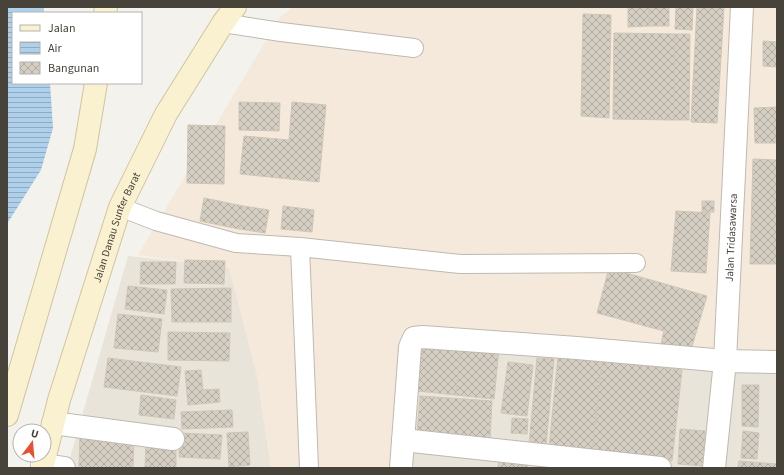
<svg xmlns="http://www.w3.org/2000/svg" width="784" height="475" font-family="'Source Sans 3',sans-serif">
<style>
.residential{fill:#e8e4da}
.commercial{fill:#f4e9da}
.water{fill:url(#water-rules)}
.building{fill:url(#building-cross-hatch);stroke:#cfc6b6}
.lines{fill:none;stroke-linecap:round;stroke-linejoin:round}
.lane-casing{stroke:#bfbaaf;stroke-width:20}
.street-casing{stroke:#bfbaaf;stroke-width:24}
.secondary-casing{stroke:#d0c5a0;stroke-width:24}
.lane{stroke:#fff;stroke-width:18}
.street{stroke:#fff;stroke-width:22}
.secondary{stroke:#faf1d0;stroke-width:22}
.labels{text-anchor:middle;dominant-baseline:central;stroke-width:4;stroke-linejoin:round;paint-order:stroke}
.street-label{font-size:11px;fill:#48433a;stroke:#fff}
</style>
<defs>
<pattern id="water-rules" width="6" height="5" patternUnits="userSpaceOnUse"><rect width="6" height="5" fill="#afd0eb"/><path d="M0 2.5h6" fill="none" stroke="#90aabf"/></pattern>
<pattern id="building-cross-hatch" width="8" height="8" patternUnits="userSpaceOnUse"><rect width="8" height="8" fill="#d5cec2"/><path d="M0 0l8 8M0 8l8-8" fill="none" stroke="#afa99f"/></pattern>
</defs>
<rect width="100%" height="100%" fill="#f4f2ec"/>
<g class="residential">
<path d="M128,256L229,267L257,375L271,468H67Z"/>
<path d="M418,335L777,358V468H404Z"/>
</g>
<path class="commercial" d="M293,7H777V358L419,336L404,468H271L257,375L229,268L138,255L280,17Z"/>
<path class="water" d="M7,7H44V13H13V83H50L53,128L41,170L7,224Z"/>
<g class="building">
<path d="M628,7H649V26L628,27Z"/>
<rect x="649" y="7" width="20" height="19"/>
<path d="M676,7H693L692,30L675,29Z"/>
<path d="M697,7H724L717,123L691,122Z"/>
<path d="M583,14L611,15L609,118L581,116Z"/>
<path d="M614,33L675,34L674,120L613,119Z"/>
<path d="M675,34H690L689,120H674Z"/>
<path d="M763,41L777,42V67L763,66Z"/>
<path d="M239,102L280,103L279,131L239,130Z"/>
<path d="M292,102L326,105L319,182L240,174L244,136L289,140Z"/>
<path d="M777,107V143H755L754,108Z"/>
<path d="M188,125L225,126L224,184L187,183Z"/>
<path d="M753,159L777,160V264H750Z"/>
<path d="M204,198L243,206L239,229L200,221Z"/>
<rect x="702" y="201" width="12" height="11"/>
<path d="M243,206L269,210L265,233L239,229Z"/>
<path d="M283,206L314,210L312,232L281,229Z"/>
<path d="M676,211L710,213L706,273L671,271Z"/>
<path d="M185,260L225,261L224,284L184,283Z"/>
<path d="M141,262H176L175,284H140Z"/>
<path d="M609,268L707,296L690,353L661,344L664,331L597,313Z"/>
<path d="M128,286L167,290L164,314L125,309Z"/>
<path d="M231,288V322H172L171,289Z"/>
<path d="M118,314L162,319L158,352L114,348Z"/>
<path d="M168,332L230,333L229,361L168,360Z"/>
<path d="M421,341L461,345L456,395L417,391Z"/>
<path d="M461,345L499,349L494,399L456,395Z"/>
<path d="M558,356L602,361L592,453L549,448Z"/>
<path d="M108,358L181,367L177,396L104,387Z"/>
<path d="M537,358L554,359L546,446L529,445Z"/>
<path d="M602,361L682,370L672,461L592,453Z"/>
<path d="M508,362L533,365L527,416L501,413Z"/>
<path d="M201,370L203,390L219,389L220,402L188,405L185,371Z"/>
<path d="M742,385H759L758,427L742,426Z"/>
<path d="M141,395L176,400L174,419L139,415Z"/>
<path d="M420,396L492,401L490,440L417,435Z"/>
<path d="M232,410L233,427L182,429L181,412Z"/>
<path d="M512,418L528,419L527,434L511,433Z"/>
<path d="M680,429L705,431L703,466L678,464Z"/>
<path d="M743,431L759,433L757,459L741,458Z"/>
<path d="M248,432L250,465L229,467L227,433Z"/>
<path d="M180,433L222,435L220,459L179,457Z"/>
<path d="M80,434L134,437L133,468H79Z"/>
<path d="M146,442L176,443V468H145Z"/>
<path d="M500,453L529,458L527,468H498Z"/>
<path d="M538,461L572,468H537Z"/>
<path d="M739,461L777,464V468H738Z"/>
</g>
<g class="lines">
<defs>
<g id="lane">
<path d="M223,23L281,32L414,48"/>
<path d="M120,207L156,221L236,243L300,247L460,264L636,263"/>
<path d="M300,247L309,468"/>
</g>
<g id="street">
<path d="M53,423L173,439"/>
<path d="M403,440L660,468"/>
<path d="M42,465L64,468"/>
<path d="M401,468L410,347L414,338L423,337L577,348L725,361L777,362"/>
<path id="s1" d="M714,468L725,361L742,7"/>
</g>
<g id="secondary">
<path d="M105,13L106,7"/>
<path d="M7,415L85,149L96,83"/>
<path id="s2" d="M42,468L59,400L120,207L166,114L223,23L235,7"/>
</g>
</defs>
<use href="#lane" class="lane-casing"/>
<use href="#street" class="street-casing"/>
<use href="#secondary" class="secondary-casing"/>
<use href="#lane" class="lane"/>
<use href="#street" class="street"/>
<use href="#secondary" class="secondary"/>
</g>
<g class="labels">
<g class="street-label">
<text stroke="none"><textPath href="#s2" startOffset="252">Jalan Danau Sunter Barat</textPath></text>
<text stroke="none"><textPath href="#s1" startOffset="231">Jalan Tridasawarsa</textPath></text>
</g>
</g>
<rect width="784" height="475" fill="none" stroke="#48433a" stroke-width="16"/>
<rect x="12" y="12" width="130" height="72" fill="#ffffff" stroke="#b6b4b0"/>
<rect x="20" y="25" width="20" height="6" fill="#faf1d0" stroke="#b6b4b0"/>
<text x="48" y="32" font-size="12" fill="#48433a">Jalan</text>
<rect x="20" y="42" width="20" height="12" fill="url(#water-rules)" stroke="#b6b4b0"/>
<text x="48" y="52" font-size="12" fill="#48433a">Air</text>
<rect x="20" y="62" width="20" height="12" fill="url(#building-cross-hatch)" stroke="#b6b4b0"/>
<text x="48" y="72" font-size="12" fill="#48433a">Bangunan</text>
<g transform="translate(32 443) rotate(16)"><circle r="19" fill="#ffffff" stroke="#b6b4b0"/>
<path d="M0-3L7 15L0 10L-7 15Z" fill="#e75131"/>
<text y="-6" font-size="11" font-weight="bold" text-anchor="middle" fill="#48433a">U</text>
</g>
</svg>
